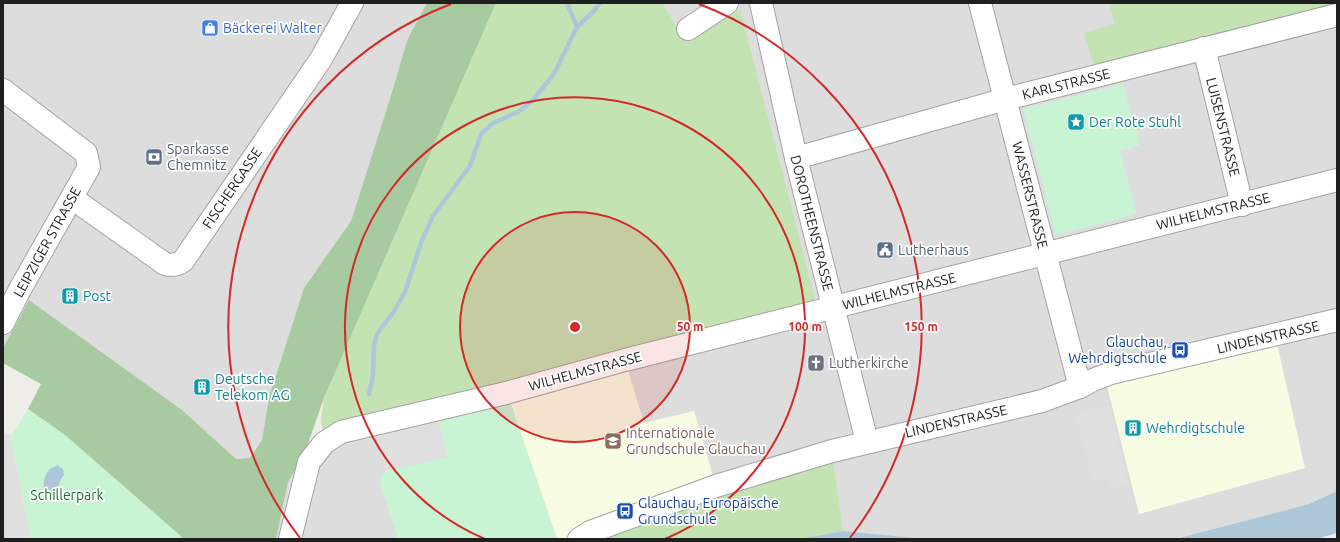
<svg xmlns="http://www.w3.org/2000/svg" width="1340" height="542" font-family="Ubuntu,sans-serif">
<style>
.residential{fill:#ddd}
.education{fill:#f8fce3}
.grass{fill:#c4e3b3}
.forest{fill:#a7caa0}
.park{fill:#c9f4d3}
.parking{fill:#dfdfdf}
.water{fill:#acc8d8}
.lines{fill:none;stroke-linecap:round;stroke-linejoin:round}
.stream{stroke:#acc8d8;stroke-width:4.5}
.minor-casing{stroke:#a3a3a3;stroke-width:24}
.minor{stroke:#fff;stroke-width:22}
.ring{fill:none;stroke:#d62828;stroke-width:2}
.labels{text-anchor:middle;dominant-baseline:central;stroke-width:3.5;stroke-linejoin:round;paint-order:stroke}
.shop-label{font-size:14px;fill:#366cbe;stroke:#fff;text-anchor:start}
.street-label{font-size:14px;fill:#1f1f1f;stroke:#fff}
.culture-label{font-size:14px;fill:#0d838f;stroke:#fff;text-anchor:start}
.service-label{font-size:14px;fill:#4e5e75;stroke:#fff;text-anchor:start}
.transit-label{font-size:14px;fill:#164399;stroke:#fff;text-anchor:end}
.worship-label{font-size:14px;fill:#5b616d;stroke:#fff;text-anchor:start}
.education-label{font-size:14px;fill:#785e54;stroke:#fff;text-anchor:start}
.park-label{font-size:14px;fill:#18732c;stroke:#fff}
.centre{fill:#d62828;stroke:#fff;stroke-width:2}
.ring-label{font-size:12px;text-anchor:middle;font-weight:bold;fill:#d62828;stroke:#fff;stroke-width:3.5;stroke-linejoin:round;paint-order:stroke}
</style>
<rect width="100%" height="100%" fill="#efede7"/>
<g class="residential">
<path d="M3,3H427L408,38L389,102L351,221L304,288L269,397L262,440L250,458L236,459L182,410L29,300L3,348Z"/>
<path d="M662,3H1337V491L1309,504L1175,539H927L843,531L832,452L579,539H276L288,482L303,458L740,9L686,41Z"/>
</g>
<g class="education">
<path d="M1276,339L1305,468L1139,514L1106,382Z"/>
<path d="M625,360L644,423L694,411L716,486L579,539H557L509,399Z"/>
</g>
<g class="grass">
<path d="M496,3H662L686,41L740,9L816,302L324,443L321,419L324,398Z"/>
<path d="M1109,3H1337L1094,66L1084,33L1115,24Z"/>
<path d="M832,451L843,531L797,539H579Z"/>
</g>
<path class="forest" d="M427,3H496L324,398L303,458L288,482L276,539H184L66,436L28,409L41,384L3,363V348L29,300L182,410L236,459L250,458L262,440L269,397L304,288L351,221L389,102L408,38Z"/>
<g class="park">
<path d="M1123,83L1140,145L1120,151L1137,214L1056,235L1023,109L1108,88Z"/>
<path d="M509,399L557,539H398L380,483L381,476L385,471L447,457L438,418Z"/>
<path d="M28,409L66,436L184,539H31L10,435L15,430Z"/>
</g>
<g class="parking">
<path d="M1110,405L1128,484L1110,488L1108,480L1092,483L1075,413Z"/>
<path d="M438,418L448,457L385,471L376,435Z"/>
<path d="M3,434L10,435L31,539H3Z"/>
</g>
<g class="water">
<path d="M57,465L63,469L64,475C57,483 58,492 54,501H48C43,492 41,479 49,470C50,468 55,467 57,465Z"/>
<path d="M1337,491V533L1317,539H1175L1309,504Z"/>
<path d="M843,531L927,539H797Z"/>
</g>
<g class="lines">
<g class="stream">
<path d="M567,3L577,27"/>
<path d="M369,394L373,376L374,345L377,334L393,313L405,292L422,240L433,216L470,166L481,134L493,123L518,112L532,101L554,74L577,27L594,11L600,3"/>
</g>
<defs>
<g id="minor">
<path d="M761,3L796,158L867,442"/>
<path d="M980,3C1014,131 1046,259 1080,387"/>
<path d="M688,29L727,3"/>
<path d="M1204,48L1242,205"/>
<path d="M3,90L86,153L89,167L19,291L3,323"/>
<path d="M796,158L1006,99L1337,15"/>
<path d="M72,198L165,264C172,266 177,265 183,261L321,59L352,3"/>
<path d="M290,539L309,462L324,443L341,432L506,393L625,360L1337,180"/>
<path d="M579,539L590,532L716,486L832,451L1042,401L1080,387L1093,380L1111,373L1337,320"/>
</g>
</defs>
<use href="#minor" class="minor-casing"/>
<use href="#minor" class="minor"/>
</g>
<circle cx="575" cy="327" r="115" fill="#d62828" fill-opacity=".12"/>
<g class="ring">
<circle cx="575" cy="327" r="115"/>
<path d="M485 539A230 230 0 1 1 665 539"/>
<path d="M300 538A346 346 0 0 1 451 4M699 4A346 346 0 0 1 850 538"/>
</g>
<defs>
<symbol id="shop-square" viewBox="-11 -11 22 22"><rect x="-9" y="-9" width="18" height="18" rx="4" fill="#3f7fe0" stroke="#fff"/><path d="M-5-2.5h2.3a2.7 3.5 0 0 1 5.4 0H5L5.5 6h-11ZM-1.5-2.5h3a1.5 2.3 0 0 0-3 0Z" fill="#fff"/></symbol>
<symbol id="sight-square" viewBox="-11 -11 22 22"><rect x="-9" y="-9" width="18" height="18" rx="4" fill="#0f9aa8" stroke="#fff"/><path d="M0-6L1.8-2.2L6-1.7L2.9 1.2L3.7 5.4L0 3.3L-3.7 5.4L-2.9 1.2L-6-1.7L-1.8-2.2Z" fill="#fff"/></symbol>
<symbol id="bank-square" viewBox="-11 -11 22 22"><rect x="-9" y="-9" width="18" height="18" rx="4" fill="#5c6f8a" stroke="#fff"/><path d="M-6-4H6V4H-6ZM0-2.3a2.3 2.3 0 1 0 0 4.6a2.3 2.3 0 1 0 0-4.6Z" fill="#fff"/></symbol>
<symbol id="civic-square" viewBox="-11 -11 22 22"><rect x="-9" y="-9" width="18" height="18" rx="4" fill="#5c6f8a" stroke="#fff"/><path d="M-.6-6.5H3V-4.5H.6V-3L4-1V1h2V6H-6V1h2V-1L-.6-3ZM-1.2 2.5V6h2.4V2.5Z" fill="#fff"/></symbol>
<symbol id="building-square" viewBox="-11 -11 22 22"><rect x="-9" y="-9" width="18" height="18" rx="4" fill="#0f9aa8" stroke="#fff"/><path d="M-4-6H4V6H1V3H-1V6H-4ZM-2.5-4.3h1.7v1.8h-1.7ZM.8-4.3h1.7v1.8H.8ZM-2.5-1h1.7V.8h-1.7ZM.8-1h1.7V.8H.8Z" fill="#fff"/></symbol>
<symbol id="bus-square" viewBox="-11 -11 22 22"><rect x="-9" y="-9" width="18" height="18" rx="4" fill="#1a4fb4" stroke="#fff"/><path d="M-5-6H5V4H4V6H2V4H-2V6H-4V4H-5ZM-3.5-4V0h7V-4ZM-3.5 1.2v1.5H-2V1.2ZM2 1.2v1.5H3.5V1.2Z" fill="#fff"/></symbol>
<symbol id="church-square" viewBox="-11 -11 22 22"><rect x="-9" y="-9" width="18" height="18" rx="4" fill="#6b7280" stroke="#fff"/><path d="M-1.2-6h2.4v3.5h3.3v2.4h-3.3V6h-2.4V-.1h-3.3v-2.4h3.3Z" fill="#fff"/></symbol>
<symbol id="school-square" viewBox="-11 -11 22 22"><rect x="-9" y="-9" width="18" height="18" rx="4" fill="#8d6e63" stroke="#fff"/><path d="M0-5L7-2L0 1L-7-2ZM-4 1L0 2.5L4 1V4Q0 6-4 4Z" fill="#fff"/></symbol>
</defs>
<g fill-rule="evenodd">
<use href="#shop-square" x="200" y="18" width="20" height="20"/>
<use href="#sight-square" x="1066" y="112" width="20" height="20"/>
<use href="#bank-square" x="144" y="147" width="20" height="20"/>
<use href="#civic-square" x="875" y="240" width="20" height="20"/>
<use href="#building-square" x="60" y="286" width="20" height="20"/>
<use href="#bus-square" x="1170" y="340" width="20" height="20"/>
<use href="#church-square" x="806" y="353" width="20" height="20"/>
<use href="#building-square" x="192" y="377" width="20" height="20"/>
<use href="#building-square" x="1123" y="418" width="20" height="20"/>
<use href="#school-square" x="603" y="431" width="20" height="20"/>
<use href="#bus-square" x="615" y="501" width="20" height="20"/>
</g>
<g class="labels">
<g class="shop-label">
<text x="223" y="28">Bäckerei Walter</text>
</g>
<g class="street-label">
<text transform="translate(1066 84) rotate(-14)">KARLSTRASSE</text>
<text transform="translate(1223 127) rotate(76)">LUISENSTRASSE</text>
<text transform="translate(232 188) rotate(-56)">FISCHERGASSE</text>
<text transform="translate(1030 195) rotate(76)">WASSERSTRASSE</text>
<text transform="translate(1213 211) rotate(-14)">WILHELMSTRASSE</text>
<text transform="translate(812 223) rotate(76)">DOROTHEENSTRASSE</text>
<text transform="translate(47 242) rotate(-61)">LEIPZIGER STRASSE</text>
<text transform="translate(899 291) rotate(-14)">WILHELMSTRASSE</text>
<text transform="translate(1268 337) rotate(-13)">LINDENSTRASSE</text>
<text transform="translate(585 371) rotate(-15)">WILHELMSTRASSE</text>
<text transform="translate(956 421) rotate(-13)">LINDENSTRASSE</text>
</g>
<g class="culture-label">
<text x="1089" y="122">Der Rote Stuhl</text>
<text x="83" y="296">Post</text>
<text x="215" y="379">Deutsche<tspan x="215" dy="16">Telekom AG</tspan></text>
<text x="1146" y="428">Wehrdigtschule</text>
</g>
<g class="service-label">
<text x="167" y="149">Sparkasse<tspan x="167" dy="16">Chemnitz</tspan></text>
<text x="898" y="250">Lutherhaus</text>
</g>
<g class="transit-label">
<text x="1167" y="342">Glauchau,<tspan x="1167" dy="16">Wehrdigtschule</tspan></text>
<text x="638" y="503" text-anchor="start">Glauchau, Europäische<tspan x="638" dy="16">Grundschule</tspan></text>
</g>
<g class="worship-label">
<text x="829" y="363">Lutherkirche</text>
</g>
<g class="education-label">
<text x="626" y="433">Internationale<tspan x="626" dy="16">Grundschule Glauchau</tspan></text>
</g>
<g class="park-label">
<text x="67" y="495">Schillerpark</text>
</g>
</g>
<circle cx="575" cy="327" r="6" class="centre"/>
<g class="ring-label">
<text x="690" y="331">50 m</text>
<text x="805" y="331">100 m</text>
<text x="921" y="331">150 m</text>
</g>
<rect width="1340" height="542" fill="none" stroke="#1f1f1f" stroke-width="8"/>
</svg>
